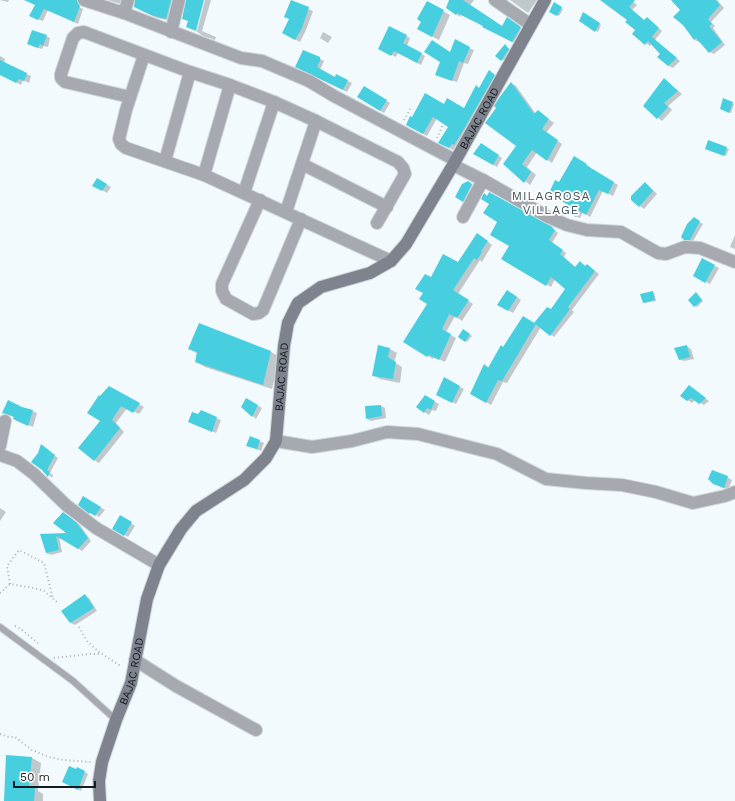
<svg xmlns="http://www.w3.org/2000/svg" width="735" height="801" font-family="'Work Sans',sans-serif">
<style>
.shadow{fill:#0003}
.building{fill:#47cfdf}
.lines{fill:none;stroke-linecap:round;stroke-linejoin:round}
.lane-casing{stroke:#cfd6da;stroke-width:8}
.street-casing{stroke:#cfd6da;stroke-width:14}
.secondary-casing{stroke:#cfd6da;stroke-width:14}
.path{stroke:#aab1b5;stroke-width:2;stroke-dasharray:1 3;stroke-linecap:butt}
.lane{stroke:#a6a9b0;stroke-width:6}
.street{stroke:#a6a9b0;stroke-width:12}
.secondary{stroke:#7e838e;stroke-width:12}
.labels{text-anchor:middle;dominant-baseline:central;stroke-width:3.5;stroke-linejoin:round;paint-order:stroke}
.street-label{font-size:11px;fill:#151b1f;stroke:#fff}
.neighbourhood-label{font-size:12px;letter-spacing:1px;fill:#42515a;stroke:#fff}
</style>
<rect width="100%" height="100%" fill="#f2fafe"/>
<g class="shadow">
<path d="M0,0H9L8,2Z"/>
<path d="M38,0H60L70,2L83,9L78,24L48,10L43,21L34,18Z"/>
<path d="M107,0H127L125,5Z"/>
<path d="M136,0H176L172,21L157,18L140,10Z"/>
<path d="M195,0H203L195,30L197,31L205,0H211L202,31L216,37L215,40L203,36L193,29Z"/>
<path d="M450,0H474L470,5L502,27L511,21L524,31L516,44L461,14L460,17L456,14Z"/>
<path d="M510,0H537L528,13Z"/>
<path d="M602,0H631L637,5L632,10L645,21H651L662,31L655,40L680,61L673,68L669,66L659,57L661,54L652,43L650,46L634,34L637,30L628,20Z"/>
<path d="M672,0H717L724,8L711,22L715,26L713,28L725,45L714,54L710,52L700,41L699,42L695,40L683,25L681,10Z"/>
<path d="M292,2L313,11L306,30L300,42L283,33L290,19Z"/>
<path d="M428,2L450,15L439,40L425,33L422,21Z"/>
<path d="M554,4L563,9L559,16L551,11Z"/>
<path d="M584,14L601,25L598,32L580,20Z"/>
<path d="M390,27L410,38L407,46L425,56L421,65L398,53L396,57L379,48Z"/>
<path d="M323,32L332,37L328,43L320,38Z"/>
<path d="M46,36L50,38L48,47L44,46L42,49L32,46Z"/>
<path d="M507,47L510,50L504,61L496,56Z"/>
<path d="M469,48L474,50L468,64L464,63L457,82L441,77V61L450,53Z"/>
<path d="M0,56L5,59L4,63L31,76L29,83L23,80L21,85L5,76L0,71Z"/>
<path d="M319,58L324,61L320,70L336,78L337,76L352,83L347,92L300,69Z"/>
<path d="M493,74L498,78L458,146L456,145L453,150L440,142L450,126L437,118L427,136L407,125L444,105L464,110L479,88Z"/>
<path d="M664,79L682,94L668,106L672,110L662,121L658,118Z"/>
<path d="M511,83L516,86L536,114L538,111L554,123L546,133L562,144L552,163L537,152L527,167L536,175L530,185L504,164L517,146L498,108Z"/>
<path d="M364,87L390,103L384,113L358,97Z"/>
<path d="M723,99L734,104L731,113L723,110Z"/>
<path d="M709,141L729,149L726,156L708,149Z"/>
<path d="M485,147L502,158L497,167L474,154Z"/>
<path d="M574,157L590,167L589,168L618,185L613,196L603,191L590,217L583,212L580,218L570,214L569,205L559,183Z"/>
<path d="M97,179L111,187L107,193L94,185Z"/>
<path d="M468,182L476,187L467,203L463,201Z"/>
<path d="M645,183L649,186L657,194L644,209L640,206Z"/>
<path d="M694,219L703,224L693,241H688L684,239Z"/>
<path d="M555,230L558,233L552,243L566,253L564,257L576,268L580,262L586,267L591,268L599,274L572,310L574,312L554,337L541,327L507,383L503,382L491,405L471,393L485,365L490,368L534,324L551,310L566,289L555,279L551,287L503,259Z"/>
<path d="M735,235V249L730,247Z"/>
<path d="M482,237L492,245L482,262L480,260L458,294L473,304L462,321L455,316L446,332L456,338L445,362L434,357L433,359L405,342L428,303L431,279L458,263Z"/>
<path d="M702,260L719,268L710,284L694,276Z"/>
<path d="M653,292L654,293L656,301L645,303L644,302Z"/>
<path d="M512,293L521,300L513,313L499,305Z"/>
<path d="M698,295L703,301L697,307L695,306Z"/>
<path d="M464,330L472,336L467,342L459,337Z"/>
<path d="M379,346L390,349L397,353L394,362L402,367L400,383L380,379L373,375Z"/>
<path d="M686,346L691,349L694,359L684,361L679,359Z"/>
<path d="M189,349L271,352L280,357L272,389L205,367L196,362L198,354Z"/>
<path d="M445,379L464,389L456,404L437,394Z"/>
<path d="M110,387L144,407L139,414L127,408L116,423L124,432L99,463L94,460L101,421L100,397Z"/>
<path d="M693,389L709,401L704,405L695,400L692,403L682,396Z"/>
<path d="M425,397L439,404L436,411L432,410L429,415L417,407Z"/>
<path d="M247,399L262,408L256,419L243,407Z"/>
<path d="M381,406L385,408L386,418L371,421L367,419Z"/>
<path d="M32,411L37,413L33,427L18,421L12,416L7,415L3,413Z"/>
<path d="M216,418L221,420L216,433L194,424Z"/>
<path d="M250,437L264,443L261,451L247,446Z"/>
<path d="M45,448L58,458L50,473L53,475L52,478L43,469Z"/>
<path d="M727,477L732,480L728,490L719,486Z"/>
<path d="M83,497L105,510L99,517L95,514Z"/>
<path d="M0,508L6,512L0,521Z"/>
<path d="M67,515L80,525L91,541L82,551L59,536L62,552L51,555L47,553L41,534H69Z"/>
<path d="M121,516L135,526L128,537L113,528Z"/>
<path d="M85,596L89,598L97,611L75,625L71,623L62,611Z"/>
<path d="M32,758L41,763L38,791L43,794V801H5Z"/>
<path d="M85,772L88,774L81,791L63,782Z"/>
</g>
<g class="building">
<path d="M24,0H77L80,6L74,22L44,9L38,20L29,16L35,5Z"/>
<path d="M135,0H171L166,19L151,15L134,7Z"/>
<path d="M186,0H204L196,31L186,27L188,21L182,19Z"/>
<path d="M291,0L309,7L302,28L295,40L282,33L289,19L284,17Z"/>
<path d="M449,0H463L502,26L507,17L521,27L512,42L482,27L483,26L457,13L456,15L446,8Z"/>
<path d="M600,0H635L629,7L644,20L647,17L659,28L651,38L652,37L677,58L668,66L657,57L660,54L648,41L645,45L632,34L635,30L625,22L627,20Z"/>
<path d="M671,0H716L720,5L708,19L712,24L709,26L722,42L709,53L696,38L694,40L683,25L673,17L680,10Z"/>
<path d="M427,1L444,10L432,37L417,29L421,22L417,19Z"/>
<path d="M554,2L562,7L557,16L549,12Z"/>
<path d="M583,12L600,23L595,32L579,21Z"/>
<path d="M389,26L407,35L403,43L422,53L417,63L394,51L391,56L378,49Z"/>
<path d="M32,30L47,35L43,46L40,44L38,48L27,44Z"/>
<path d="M455,39L470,47L463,63L459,61L452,81L435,75L440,62L424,52L432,40L450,52Z"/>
<path d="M505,44L509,49L501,61L495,56Z"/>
<path d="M303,50L320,57V61L317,67L335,77L336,74L348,80L343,90L295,67Z"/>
<path d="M0,60L27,73L24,81L19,79L16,83L0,75Z"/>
<path d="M489,70L495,75L461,134L454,145L452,144L449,148L438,143L448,127L433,117L423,134L406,125L410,116L412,117L425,93L444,104L447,98L464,108L476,85L479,88Z"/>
<path d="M664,78L678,91L664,103L668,107L657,119L643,106Z"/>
<path d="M511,82L534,114L538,110L549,119L542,129L558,140L547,161L532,150L522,164L531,172L524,183L503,164L516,146L485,123L496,108L494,106L499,98Z"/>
<path d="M364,86L387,100L380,111L357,97Z"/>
<path d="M723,98L733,102L729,113L720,109Z"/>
<path d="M708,140L727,147L724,156L705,149Z"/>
<path d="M481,143L499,155L493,165L473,154Z"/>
<path d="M574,156L587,164L586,165L614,182L608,194L599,190L586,215L578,210L576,217L565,212L568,205L549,193L555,180L559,182Z"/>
<path d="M97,178L107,184L102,191L92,186Z"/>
<path d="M468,181L472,184L463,202L455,197L462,184Z"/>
<path d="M645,182L653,191L639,207L631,200V196Z"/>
<path d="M489,192L551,226L555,230L549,240L563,250L560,254L575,267L580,261L585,266L587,264L595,271L568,307L570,309L550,336L534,323L547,307L551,309L565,289L551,277L546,286L501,259L509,246L490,235L497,222L483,213L489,204L481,199L484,193L487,196Z"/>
<path d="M694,217L700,221L690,240H684L681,237L687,224Z"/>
<path d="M477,233L488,241L481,251L482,252L477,260L474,258L453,290L469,300L457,318L449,314L442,329L451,334L439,360L429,355L427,357L403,342L427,304L419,299L423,293L415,289L425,274L431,277L443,254L458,262Z"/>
<path d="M702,258L715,265L705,283L693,276Z"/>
<path d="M507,290L517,297L508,311L497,305Z"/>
<path d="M653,291L655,300L643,303L640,294Z"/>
<path d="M696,292L702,300L694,307L688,300Z"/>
<path d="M523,316L536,324L502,381L498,380L486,403L470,394L484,364L488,368L501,345L503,347Z"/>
<path d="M199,323L271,351L263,385L195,362L197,352L188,349Z"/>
<path d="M463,329L470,334L465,342L458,337Z"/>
<path d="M378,345L390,348L388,357L396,362L393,379L372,376Z"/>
<path d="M687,345L690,357L679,360L674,348Z"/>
<path d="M444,377L460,386L452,403L436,395Z"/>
<path d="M689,385L706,398L699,404L691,398L687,401L680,396Z"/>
<path d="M109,386L140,403L133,413L121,406L112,420L120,428L94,461L78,448L100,421L87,413L99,395L100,396Z"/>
<path d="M425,395L435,401L431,410L427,408L424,413L416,407Z"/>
<path d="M246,398L258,405L252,417L241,407Z"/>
<path d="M8,400L22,407L33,410L28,426L13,419L14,417L7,414L2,413Z"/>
<path d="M381,405L382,416L366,419L365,406Z"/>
<path d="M201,410L217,417L212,432L188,422L192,412L198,414Z"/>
<path d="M250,436L260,440L257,449L246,446Z"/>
<path d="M41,444L55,455L47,470L50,472L48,477L42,470L31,462L38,453Z"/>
<path d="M712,470L728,476L724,488L713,484L708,479Z"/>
<path d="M83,496L101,507L95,516L90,513L89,514L78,505Z"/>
<path d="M63,512L76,522L88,538L78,549L56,536L59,550L46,553L40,534L66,533L53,523Z"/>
<path d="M120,515L132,522L124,536L112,529Z"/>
<path d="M85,594L94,608L70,623L61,611Z"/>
<path d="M6,755L32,757L29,786L35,788L34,801H4Z"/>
<path d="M69,766L76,769L77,767L85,771L78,790L62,782Z"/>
</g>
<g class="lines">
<defs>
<path id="lane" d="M0,627L73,681L116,720"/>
<g id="street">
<path d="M84,0L124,13L241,58L262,61L309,81L334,96L455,160"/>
<path d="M495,0L531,25"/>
<path d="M124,13L128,0"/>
<path d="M171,32L179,0"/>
<path d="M144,55L126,110L119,139L121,144L126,148L204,175L391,261"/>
<path d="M130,97L65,82L61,78V74L73,38L78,33L84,32L190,72L230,85L274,102L316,121L398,162L403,168L405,174L377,223"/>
<path d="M165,161L190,72"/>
<path d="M302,164L387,207"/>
<path d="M453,165L483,180L548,217L567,225L587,230L621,232L658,253L666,254L685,247L700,248L735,262"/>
<path d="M204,175L230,85"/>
<path d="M244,193L274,102"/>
<path d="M260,200L222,284V291L226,299L253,314L259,313L263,310L301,219"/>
<path d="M286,212L316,121"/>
<path d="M463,217L483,180"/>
<path d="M276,441L312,447L352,441L387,432L418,434L497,454L546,479L586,483L622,485L656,492L693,503L725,496L735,492"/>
<path d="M0,446L5,421"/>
<path d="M0,455L17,461L34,474L66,505L96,528L159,565"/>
<path d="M135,660L176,686L256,730"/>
</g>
<g id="secondary">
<path id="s1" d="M100,801L99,781L102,762L116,720L131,683L147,599L159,565L181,529L196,511L244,480L266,458L276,441L284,346L288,323L298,303L321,287L370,273L391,261L406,244L453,165L545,0"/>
</g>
</defs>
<use href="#lane" class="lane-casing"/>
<use href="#street" class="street-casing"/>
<use href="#secondary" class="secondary-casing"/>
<g class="path">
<path d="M404,120L412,106"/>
<path d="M437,138L443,125"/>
<path d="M10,584L7,566L19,550L44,563L53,599"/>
<path d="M0,593L10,584L34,588L44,591L58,603"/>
<path d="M15,626L21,629L40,645"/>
<path d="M79,627L87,641L101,654"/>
<path d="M54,658L89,654H102L122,667"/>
<path d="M0,734L9,737H15L32,750L49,757L64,760L91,762"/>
</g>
<use href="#lane" class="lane"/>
<use href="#street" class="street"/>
<use href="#secondary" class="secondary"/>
</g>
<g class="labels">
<g class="street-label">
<text stroke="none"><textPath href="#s1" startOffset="831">BAJAC ROAD</textPath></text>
<text stroke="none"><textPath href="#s1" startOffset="483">BAJAC ROAD</textPath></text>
<text stroke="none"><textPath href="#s1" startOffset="135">BAJAC ROAD</textPath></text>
</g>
<g class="neighbourhood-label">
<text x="551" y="196">MILAGROSA<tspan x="551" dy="14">VILLAGE</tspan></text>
</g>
</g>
<path d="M14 781v6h81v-6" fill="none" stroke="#151b1f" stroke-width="2"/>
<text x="20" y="781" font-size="12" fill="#151b1f" stroke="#ffffff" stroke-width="3" paint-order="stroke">50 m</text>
</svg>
